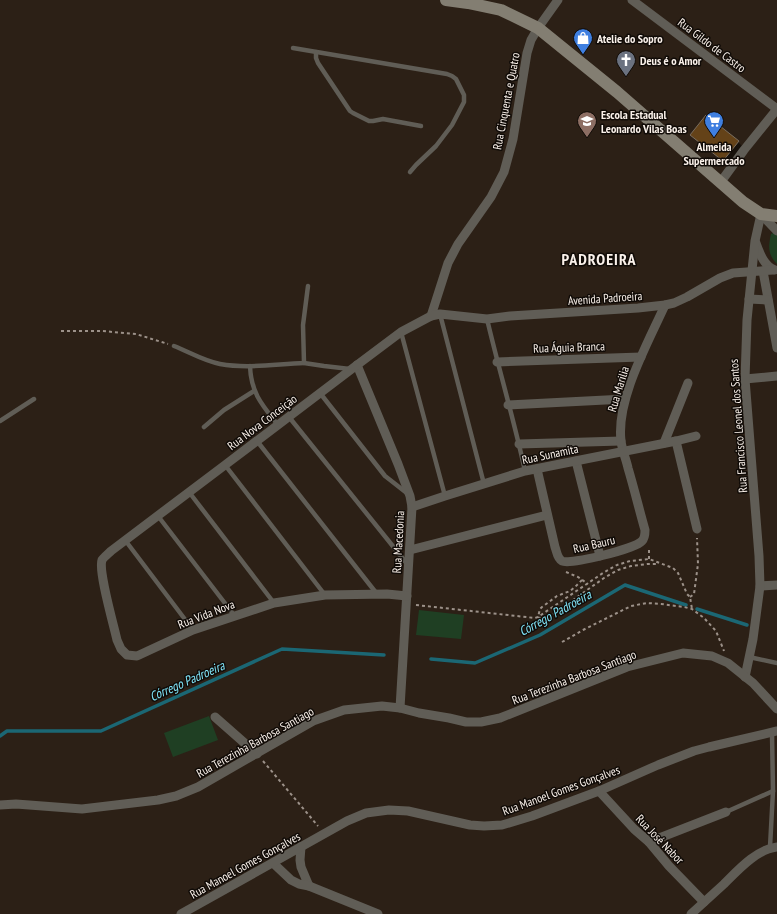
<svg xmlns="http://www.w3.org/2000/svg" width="777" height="914" font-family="'PT Sans Narrow',sans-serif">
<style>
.green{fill:#1f3f23}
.shadow{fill:#0007}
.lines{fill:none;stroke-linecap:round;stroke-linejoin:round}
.stream{stroke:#1b6774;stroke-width:3.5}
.building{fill:#644218;stroke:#796d5f}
.path{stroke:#9c9189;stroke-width:2;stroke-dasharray:3 3;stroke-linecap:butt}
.lane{stroke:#605d56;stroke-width:4.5}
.street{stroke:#605d56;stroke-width:9}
.secondary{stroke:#837e72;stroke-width:12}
.labels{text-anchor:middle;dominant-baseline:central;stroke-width:3;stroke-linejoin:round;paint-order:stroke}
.poi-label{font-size:12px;font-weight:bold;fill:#faf1ea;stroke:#100b07;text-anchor:start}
.street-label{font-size:12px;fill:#faf1ea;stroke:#100b07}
.water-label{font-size:13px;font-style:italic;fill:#81e5f9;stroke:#100b07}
.district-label{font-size:16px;font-weight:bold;letter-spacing:1px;fill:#faf1ea;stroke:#100b07}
</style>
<rect width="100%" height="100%" fill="#2c2016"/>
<g class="green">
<path d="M777,231V264C768,255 768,247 771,234Z"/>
<path d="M419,610L464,615L461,639L416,635Z"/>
<path d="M209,716L218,740L173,757L164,733Z"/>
</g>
<path class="shadow" d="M696,139L738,142L743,147L728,165Z"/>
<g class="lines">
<g class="stream">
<path d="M697,609L747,625"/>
<path d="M431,659L475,663L540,635L625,585L686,605"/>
<path d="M0,736L7,731H101L282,649L384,655"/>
</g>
</g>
<path class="building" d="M706,115L739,141L723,161L690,135Z"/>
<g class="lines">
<g class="path">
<path d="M61,331H102L136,334L168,344"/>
<path d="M649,559V548"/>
<path d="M566,572L578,577L588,584"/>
<path d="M582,580L575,587L570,591L557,596L542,607L540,609L538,617L542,620H545L604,578L618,570L631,566L647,564H658"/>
<path d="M690,597L694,594L698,564L697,538"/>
<path d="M416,605L535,618L538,617L603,573L617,565L630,561L649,559L673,568L678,573L687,594L690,597L692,609"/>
<path d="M562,642L583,630L631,606L647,603L661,604L684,607L692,609L704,618L716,631L724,651"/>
<path d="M263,761L318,826"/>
</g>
<g class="lane">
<path d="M293,48L447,74L452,76L456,79L464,95V102L452,125L436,146L416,165L410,172"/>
<path d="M316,52V58L318,63L350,111L353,113L369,121H373L383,119L421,126"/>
<path d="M440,314L484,484"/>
<path d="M487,319C499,370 514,420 525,471"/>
<path d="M401,332L445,496"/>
<path d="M174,346C189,352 204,361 220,364C248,369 276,364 304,363L303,325L308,286"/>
<path d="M304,363L324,366L350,369"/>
<path d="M250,366C251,393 262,405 278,425"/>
<path d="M320,393L385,476L394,483L408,494"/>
<path d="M289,417L408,565"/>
<path d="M0,421L34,399"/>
<path d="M204,427L224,410L254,391"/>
<path d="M257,441L377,594"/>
<path d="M225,465L325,595"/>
<path d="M189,492L274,603"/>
<path d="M158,516L234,615"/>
<path d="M125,540L193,630"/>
<path d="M749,657L777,663"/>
<path d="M726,812L773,791"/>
<path d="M770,847L773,791L772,733"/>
</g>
<g class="street">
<path d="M632,0L777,109"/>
<path d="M720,183L744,150L777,109"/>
<path d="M761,214L777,231"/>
<path d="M756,243C760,254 764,266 775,270"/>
<path d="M763,271L777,348"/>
<path d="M749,299L768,300"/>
<path d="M431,316L448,263L458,244L491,197L504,172L513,139L527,53L531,40L538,28L558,0"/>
<path d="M497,362L641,357"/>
<path d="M357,365L398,464L410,496L412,507L400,708"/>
<path d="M745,379L777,376"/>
<path d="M508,405L625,399"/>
<path d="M676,441L697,529"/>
<path d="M664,443L688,383"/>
<path d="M519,444L621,441"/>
<path d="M576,461L600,556"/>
<path d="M537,469L555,547C557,552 557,558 562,561C570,565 635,549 642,541C645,538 645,534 645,530C639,509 634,488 628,468C626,459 622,450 621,441C616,399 648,343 665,305"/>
<path d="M412,507L445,496L525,471L676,441L696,436"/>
<path d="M410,550L547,515"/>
<path d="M760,586L777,585"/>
<path d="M407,596L387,594L325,595L274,603L193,630L137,656L127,655L121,649L117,640C114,626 98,571 102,560C104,557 108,554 111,551L225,465L357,365L401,332L431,316L440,314L487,319L510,316L638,308L665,305L674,303L687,297L720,278L733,273L773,270"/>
<path d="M745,677L753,639L760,586L759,556L745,379L747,320L755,241L761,214"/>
<path d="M215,717L257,754"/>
<path d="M599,791L634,829L649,842L669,866L704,902"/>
<path d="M0,805L16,804L82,809L158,800L176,796L198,787L313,721L344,710L382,706L400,708L419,713L449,718L466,722H481L500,718L627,667L683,653L712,656L728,663L753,683L777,709"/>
<path d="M649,842L726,812"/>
<path d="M301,847L300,860L301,867L309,886"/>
<path d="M273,863L291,880L299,884L309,886L378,914"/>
<path d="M181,914L347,821L366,813L389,810L408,811L470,825L484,826L502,825L532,816L599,791L658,765L694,751L709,747L777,731"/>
<path d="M691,914C702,904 713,894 724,884C738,870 757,849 777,847"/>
</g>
<path class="secondary" d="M446,0L468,3L501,10L538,28L617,92L743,202L761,214L777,216"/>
</g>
<defs>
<symbol id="shop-pin" viewBox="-11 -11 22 30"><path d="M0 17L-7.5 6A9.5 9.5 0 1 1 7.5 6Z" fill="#3f7fe0" stroke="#100b07"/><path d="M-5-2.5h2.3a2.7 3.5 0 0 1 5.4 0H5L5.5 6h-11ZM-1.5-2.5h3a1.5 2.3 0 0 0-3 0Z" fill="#fff"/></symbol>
<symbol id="church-pin" viewBox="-11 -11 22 30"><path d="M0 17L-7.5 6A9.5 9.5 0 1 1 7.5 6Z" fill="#6b7280" stroke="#100b07"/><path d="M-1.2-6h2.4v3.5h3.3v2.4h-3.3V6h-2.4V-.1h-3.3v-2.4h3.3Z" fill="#fff"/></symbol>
<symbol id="school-pin" viewBox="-11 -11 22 30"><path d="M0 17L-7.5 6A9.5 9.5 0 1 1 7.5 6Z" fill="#8d6e63" stroke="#100b07"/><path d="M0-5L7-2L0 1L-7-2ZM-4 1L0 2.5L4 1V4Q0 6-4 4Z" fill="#fff"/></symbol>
<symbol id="supermarket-pin" viewBox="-11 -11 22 30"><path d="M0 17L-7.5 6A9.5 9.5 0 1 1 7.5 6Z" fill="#3f7fe0" stroke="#100b07"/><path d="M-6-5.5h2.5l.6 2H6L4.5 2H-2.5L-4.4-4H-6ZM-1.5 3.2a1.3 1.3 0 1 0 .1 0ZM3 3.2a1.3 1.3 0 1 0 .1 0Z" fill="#fff"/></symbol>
</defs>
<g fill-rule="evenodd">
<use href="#shop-pin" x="572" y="27" width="22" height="30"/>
<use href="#church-pin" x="615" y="49" width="22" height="30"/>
<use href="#school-pin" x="576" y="110" width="22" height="30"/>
<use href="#supermarket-pin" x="703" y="110" width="22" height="30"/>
</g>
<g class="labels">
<g class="poi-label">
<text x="597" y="38">Atelie do Sopro</text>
<text x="640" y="60">Deus é o Amor</text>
<text x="601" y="114">Escola Estadual<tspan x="601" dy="14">Leonardo Vilas Boas</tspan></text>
<text x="714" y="146" text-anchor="middle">Almeida<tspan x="714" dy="14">Supermercado</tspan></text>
</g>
<g class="street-label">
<text transform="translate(712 45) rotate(37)">Rua Gildo de Castro</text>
<text transform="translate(506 101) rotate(-79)">Rua Cinquenta e Quatro</text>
<text transform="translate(605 298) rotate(-4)">Avenida Padroeira</text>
<text transform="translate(569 347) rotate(-2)">Rua Águia Branca</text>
<text transform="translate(618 389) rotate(-73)">Rua Marilia</text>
<text transform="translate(262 422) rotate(-37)">Rua Nova Conceição</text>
<text transform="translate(738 426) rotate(-94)">Rua Francisco Leonel dos Santos</text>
<text transform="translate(550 454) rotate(-12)">Rua Sunamita</text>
<text transform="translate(398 542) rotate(-87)">Rua Macedonia</text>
<text transform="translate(594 544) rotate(-13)">Rua Bauru</text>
<text transform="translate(206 614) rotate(-21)">Rua Vida Nova</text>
<text transform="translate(574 677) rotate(-21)">Rua Terezinha Barbosa Santiago</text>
<text transform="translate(255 742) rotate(-29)">Rua Terezinha Barbosa Santiago</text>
<text transform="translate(561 790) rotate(-20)">Rua Manoel Gomes Gonçalves</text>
<text transform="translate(660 839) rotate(46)">Rua José Nabor</text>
<text transform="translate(245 865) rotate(-29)">Rua Manoel Gomes Gonçalves</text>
</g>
<g class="water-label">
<text transform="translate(555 613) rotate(-29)">Córrego Padroeira</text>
<text transform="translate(187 681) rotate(-24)">Córrego Padroeira</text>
</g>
<g class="district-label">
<text x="599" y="259">PADROEIRA</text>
</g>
</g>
</svg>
